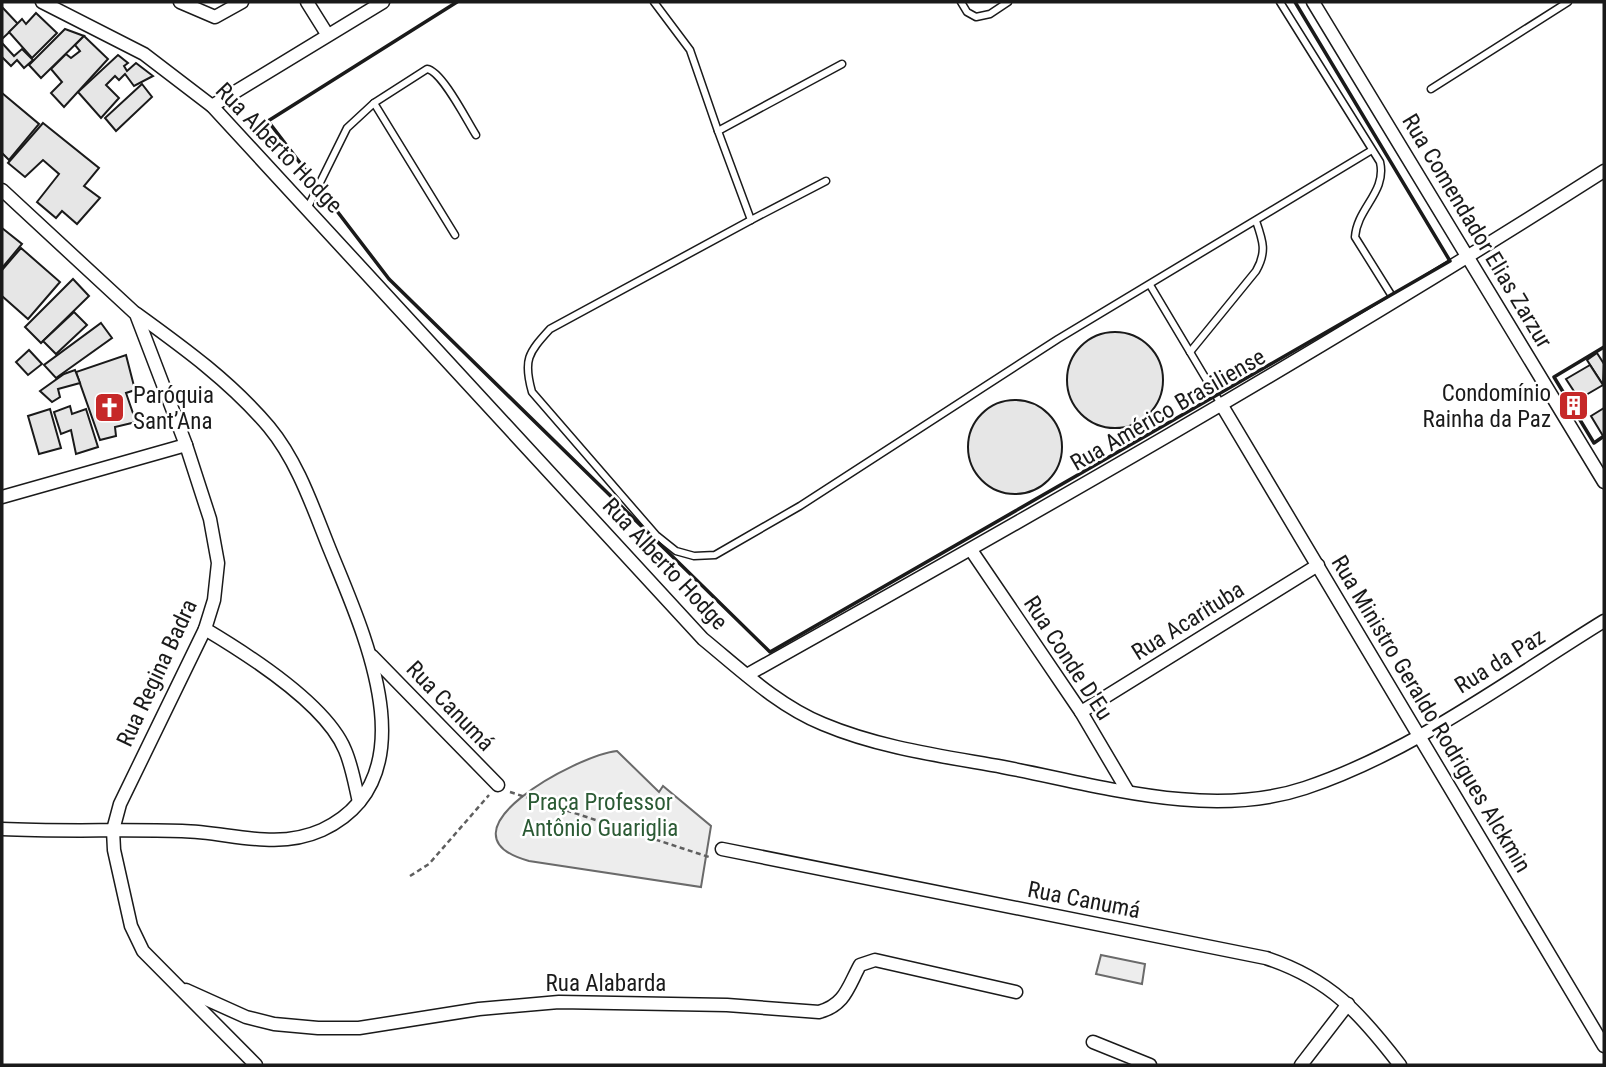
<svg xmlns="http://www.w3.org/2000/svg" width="1606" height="1067" font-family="'Roboto Condensed',sans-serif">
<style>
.green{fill:#ededed;stroke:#6a6a6a;stroke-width:2}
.building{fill:#e6e6e6;stroke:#1a1a1a;stroke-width:2}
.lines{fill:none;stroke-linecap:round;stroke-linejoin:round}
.lane-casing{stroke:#1a1a1a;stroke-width:9}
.street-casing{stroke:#1a1a1a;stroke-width:15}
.path{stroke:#5f5f5f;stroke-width:2.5;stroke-dasharray:5 3.5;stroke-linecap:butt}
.lane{stroke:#fff;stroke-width:6}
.street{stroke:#fff;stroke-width:12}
.wall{stroke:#1a1a1a;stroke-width:3.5}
.labels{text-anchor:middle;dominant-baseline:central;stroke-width:5;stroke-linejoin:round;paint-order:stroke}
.street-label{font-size:23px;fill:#1a1a1a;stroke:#fff}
.poi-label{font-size:23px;fill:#1a1a1a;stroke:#fff;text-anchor:end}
.park-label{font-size:23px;fill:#2b5a34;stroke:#fff}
</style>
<rect width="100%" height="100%" fill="#fff"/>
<g class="green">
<path d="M617,751L659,792L663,786L711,826L701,887L529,861C431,834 577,755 617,751Z"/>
<path d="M1101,955L1145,964L1142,984L1096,974Z"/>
</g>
<g class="building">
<path d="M2,7L18,24L2,39Z"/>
<path d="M36,13L57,33L32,58L9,32L22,19L26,24Z"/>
<path d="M65,29L84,36L41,78L29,65Z"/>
<path d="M84,36L108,59L64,107L51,93L62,82L51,69L66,54L71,58L80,51L75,45Z"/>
<path d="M2,43L14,56L22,49L33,60L24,68L17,60L11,66L2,57Z"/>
<path d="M118,55L128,63L124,66L127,71L136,63L153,76L134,86L125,74L119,80L115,76L106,85L119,98L101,118L78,92Z"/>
<path d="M142,84L152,97L116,131L105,118Z"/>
<path d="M2,93L39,124L9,160L2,153Z"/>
<path d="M43,123L99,168L84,186L100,198L77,224L62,211L56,218L37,202L59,174L43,160L25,177L8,163Z"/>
<path d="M2,228L22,244L2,268Z"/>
<path d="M21,248L60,282L28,319L2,296V270Z"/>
<path d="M73,279L89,296L41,343L25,327Z"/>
<path d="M74,312L87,325L56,354L43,341Z"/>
<path d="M101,323L112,338L56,378L44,365Z"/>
<circle cx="1115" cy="380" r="48"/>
<path d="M29,350L42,364L28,375L16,362Z"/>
<path d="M1597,353L1604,364L1603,385L1587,360Z"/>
<path d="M126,355L135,390L126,393L136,422L115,427L116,436L100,440L76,372Z"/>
<path d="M1590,365L1603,385L1579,399L1566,379Z"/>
<path d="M75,370L80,383L58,389L60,397L52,402L40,391L64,374Z"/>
<circle cx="1015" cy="447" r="47"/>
<path d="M1573,400L1580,410L1575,412L1569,402Z"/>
<path d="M70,406L72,414L86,409L98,447L76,454L71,430L61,434L54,412Z"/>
<path d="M1604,408V435L1603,436L1591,416Z"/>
<path d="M50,409L61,448L39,454L28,416Z"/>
</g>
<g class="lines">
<defs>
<g id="lane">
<path d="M654,2L690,50L718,131"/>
<path d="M961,2L967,12L976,17L990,14L1008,2"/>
<path d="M1280,2L1380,162C1387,192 1357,208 1355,237L1395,301"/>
<path d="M1431,89L1568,2"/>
<path d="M374,103L455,235"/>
<path d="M826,181L751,220L718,131L842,64"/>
<path d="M308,207L347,128L374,103L427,69C442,71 467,121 476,135"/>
<path d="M751,220L550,329C528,353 523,360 532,392L656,535L676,551L694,556L715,555L800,506L1058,339L1372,150"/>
<path d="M1150,285L1221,404"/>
<path d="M1190,352L1256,271C1267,252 1263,241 1256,221"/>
</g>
<g id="street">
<path d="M42,2L144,54L212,106L703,639C741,670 777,705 823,724C880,748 942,756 1003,767C1098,785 1209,820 1305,788C1413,752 1508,680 1604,621"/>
<path d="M180,2L215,17L242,2"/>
<path d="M307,2L327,34"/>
<path d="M1313,2L1604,482"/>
<path d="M212,106L383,2"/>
<path d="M2,190L136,314L186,445L210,519L218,563L214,600L205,629L120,804L113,830L114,850L131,926L143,951L256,1065"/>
<path d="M1221,404L1604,1046"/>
<path d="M2,497L186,445"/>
<path d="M971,550L1081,712L1127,790"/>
<path d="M205,629C247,654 326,704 345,750C352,766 355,785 359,802"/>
<path d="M372,656L498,785"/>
<path d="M747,675C1036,513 1325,349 1604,171"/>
<path d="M1081,712L1318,565"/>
<path d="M2,829C62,832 122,829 182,831C230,832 275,851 322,830C433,778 362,629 330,550C313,508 298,462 269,427C231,382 184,348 137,314"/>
<path d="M722,849L1266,958C1330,979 1360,1013 1400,1065"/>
<path d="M186,990L246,1017L274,1024L318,1028H359L479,1009L559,1002L727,1005L819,1012C845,1005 848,987 860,965L875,960L1016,992"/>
<path d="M1093,1042L1150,1065"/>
<path d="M1301,1065L1348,1004"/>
</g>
</defs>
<use href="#lane" class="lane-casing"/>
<use href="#street" class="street-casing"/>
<g class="path">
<path d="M510,792L712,858"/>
<path d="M410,876L429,864L489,795"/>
</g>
<use href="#lane" class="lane"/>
<use href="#street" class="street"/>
<g class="wall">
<path d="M457,2L268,121L389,279L770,652L1450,261L1295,2"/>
<path d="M1604,347L1554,377L1594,443L1604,436"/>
</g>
</g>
<defs>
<symbol id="building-square" viewBox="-11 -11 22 22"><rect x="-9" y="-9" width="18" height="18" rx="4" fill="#c62828" stroke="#fff"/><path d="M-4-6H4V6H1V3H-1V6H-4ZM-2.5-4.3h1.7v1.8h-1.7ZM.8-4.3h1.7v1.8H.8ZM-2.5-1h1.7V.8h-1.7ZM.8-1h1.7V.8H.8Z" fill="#fff"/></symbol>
<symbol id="church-square" viewBox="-11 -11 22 22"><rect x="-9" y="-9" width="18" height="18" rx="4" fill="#c62828" stroke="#fff"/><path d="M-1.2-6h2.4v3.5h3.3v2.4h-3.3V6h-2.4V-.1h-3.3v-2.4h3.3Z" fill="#fff"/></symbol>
</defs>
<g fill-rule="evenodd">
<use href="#building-square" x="1556" y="388" width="35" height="35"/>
<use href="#church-square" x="92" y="390" width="35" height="35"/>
</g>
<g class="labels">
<g class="street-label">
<text transform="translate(279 148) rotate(46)">Rua Alberto Hodge</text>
<text transform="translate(1477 231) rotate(59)">Rua Comendador Elias Zarzur</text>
<text transform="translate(1168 410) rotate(-30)">Rua Américo Brasiliense</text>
<text transform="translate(665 564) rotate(47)">Rua Alberto Hodge</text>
<text transform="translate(1188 621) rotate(-32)">Rua Acarituba</text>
<text transform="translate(1068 658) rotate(57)">Rua Conde D'Eu</text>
<text transform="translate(1500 661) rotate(-32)">Rua da Paz</text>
<text transform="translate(157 673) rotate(-65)">Rua Regina Badra</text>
<text transform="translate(450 706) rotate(46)">Rua Canumá</text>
<text transform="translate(1431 714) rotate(59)">Rua Ministro Geraldo Rodrigues Alckmin</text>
<text transform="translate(1084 900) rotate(11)">Rua Canumá</text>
<text x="606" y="983">Rua Alabarda</text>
</g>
<g class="poi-label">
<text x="1551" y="393">Condomínio<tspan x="1551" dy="26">Rainha da Paz</tspan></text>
<text x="133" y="395" text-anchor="start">Paróquia<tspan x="133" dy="26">Sant’Ana</tspan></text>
</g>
<g class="park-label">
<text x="600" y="802">Praça Professor<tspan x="600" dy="26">Antônio Guariglia</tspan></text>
</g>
</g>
<rect width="1606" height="1067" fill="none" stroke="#1a1a1a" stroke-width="7"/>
</svg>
